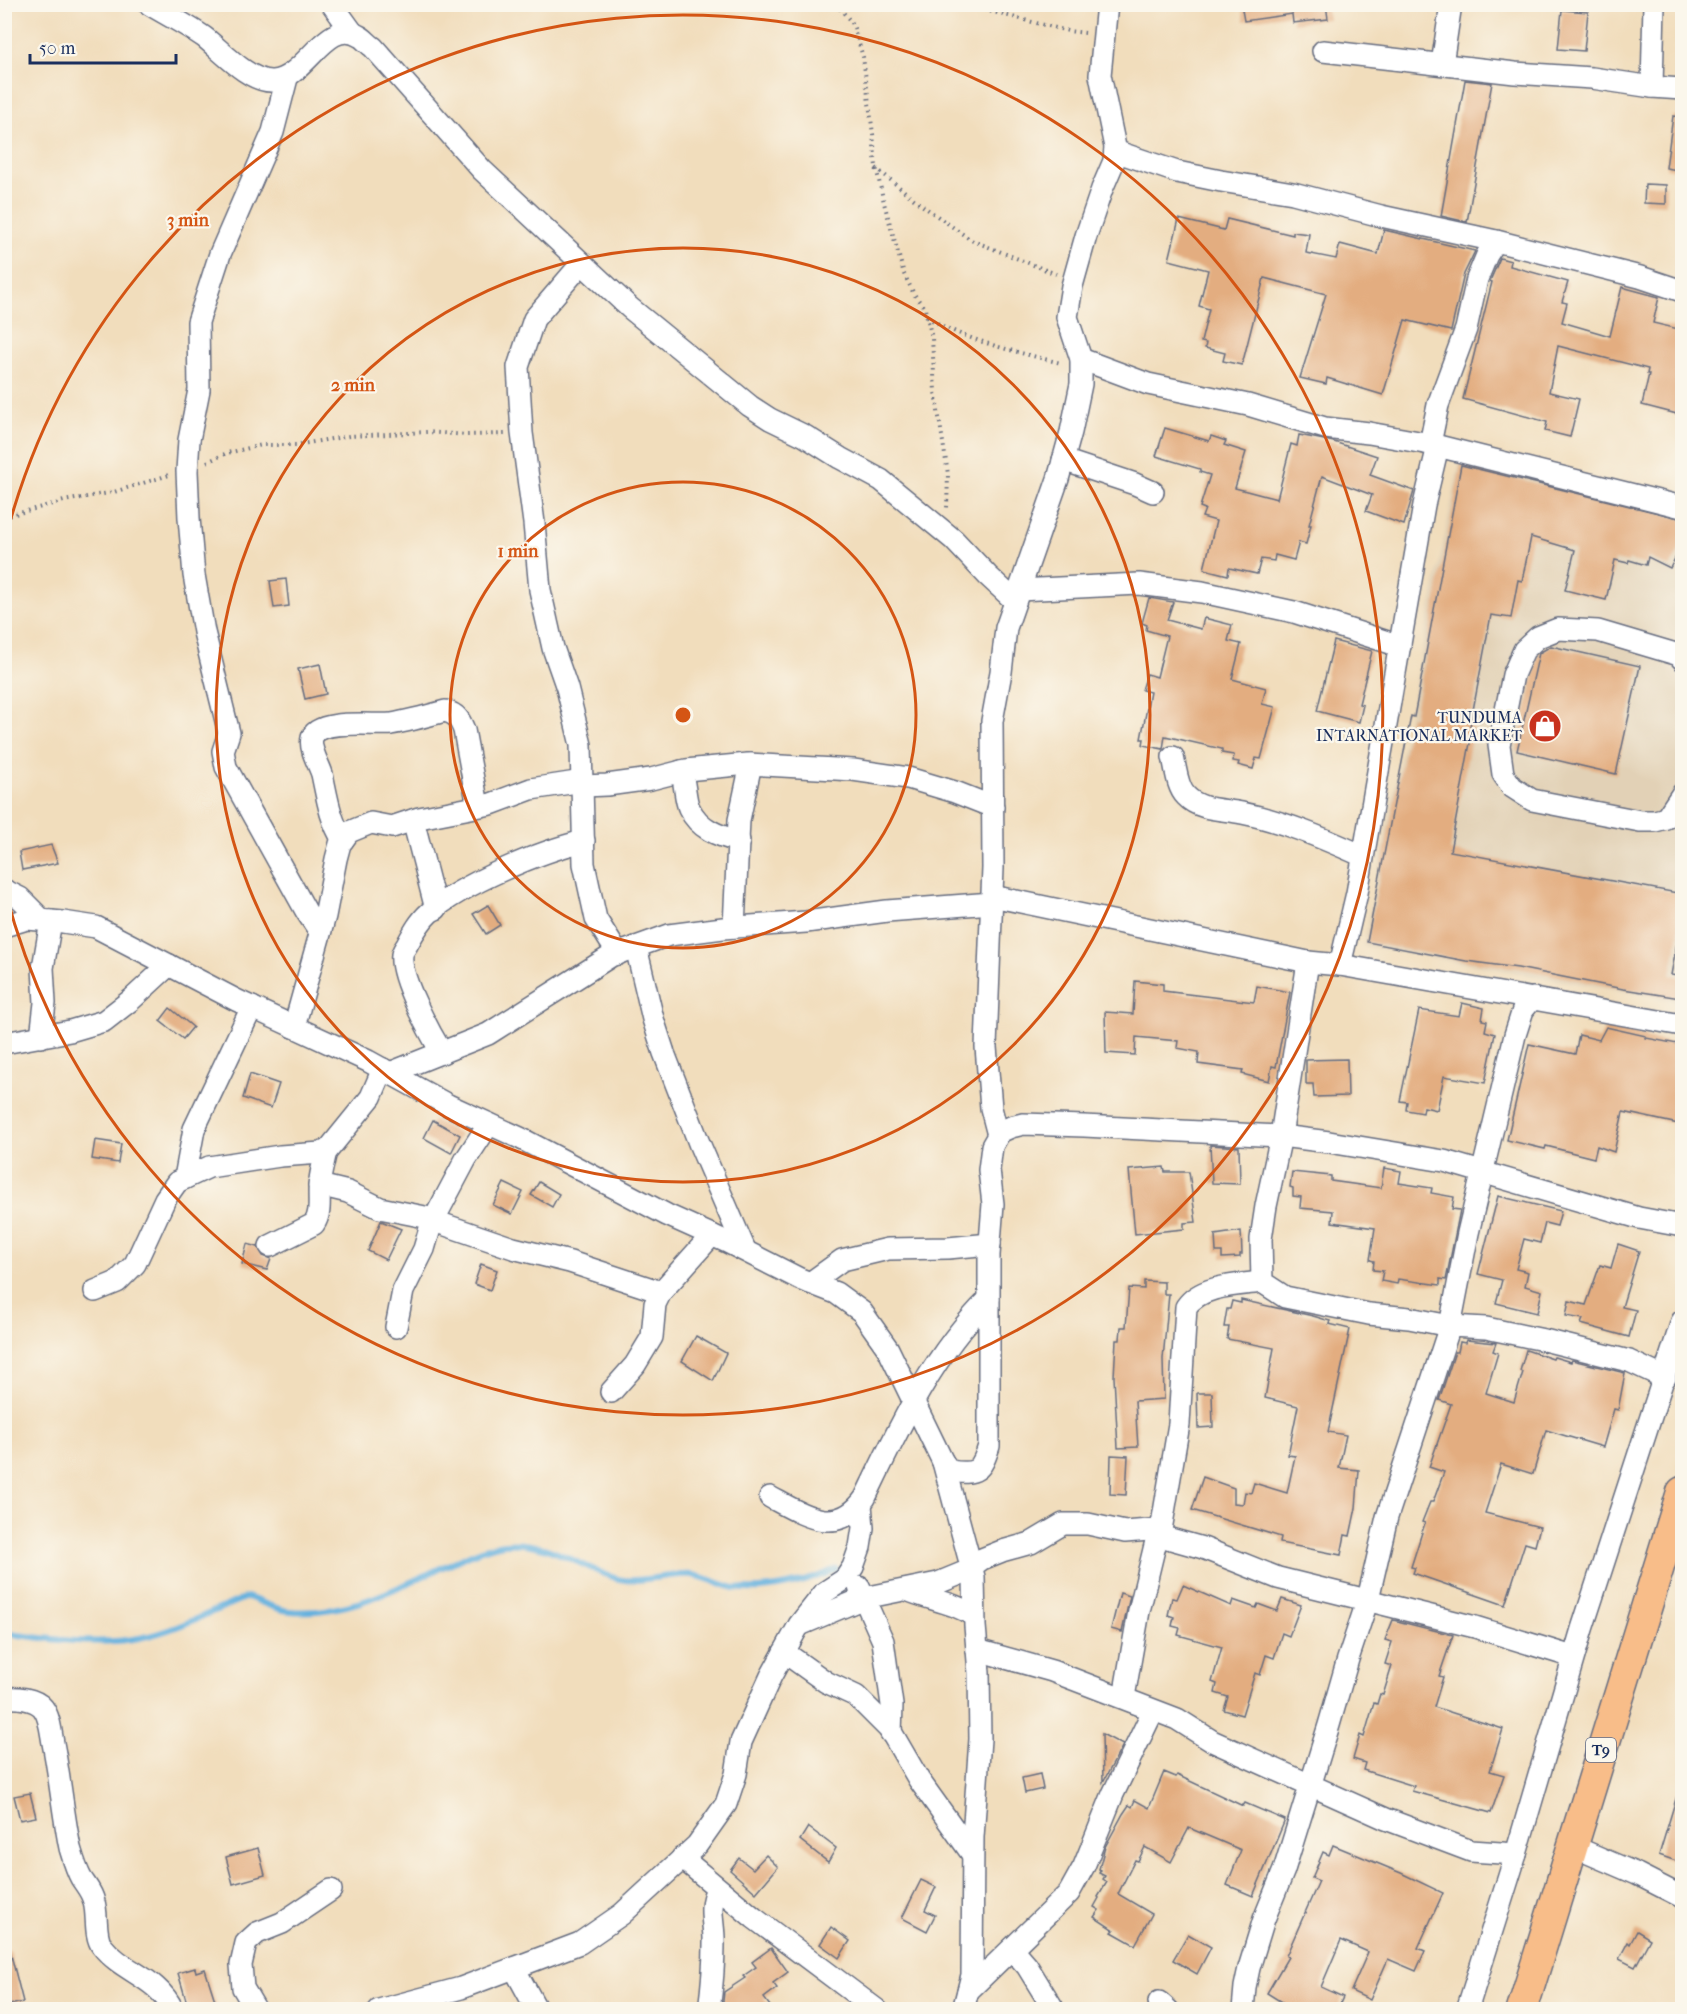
<svg xmlns="http://www.w3.org/2000/svg" width="1687" height="2014" font-family="'IM FELL French Canon',serif">
<style>
.built{fill:#e2d1b6}
.lines{fill:none;stroke-linecap:round;stroke-linejoin:round}
.stream{stroke:#65b1de;stroke-width:6}
.building{fill:#e3ad80}
.minor-casing{stroke:#666c7f;stroke-width:24}
.highway-casing{stroke:#666c7f;stroke-width:33}
.path{stroke:#666c7f;stroke-width:4;stroke-dasharray:1.5 4.5;stroke-linecap:butt}
.minor{stroke:#fff;stroke-width:21}
.highway{stroke:#f8bd89;stroke-width:30}
.ring{fill:none;stroke:#d45514;stroke-width:3}
.labels{text-anchor:middle;dominant-baseline:central;stroke-width:4.5;stroke-linejoin:round;paint-order:stroke}
.shield{fill:#fbf7ec;stroke:#5e6b89;stroke-width:1.5}
.shield-label{font-size:15px;font-weight:bold;fill:#1b2f5e}
.poi-label{font-size:16px;fill:#1b2f5e;stroke:#fbf7ec;text-anchor:end}
.centre{fill:#d45514;stroke:#fbf7ec;stroke-width:3}
.ring-label{font-size:18px;text-anchor:middle;font-weight:bold;fill:#d45514;stroke:#fbf7ec;stroke-width:4.5;stroke-linejoin:round;paint-order:stroke}
</style>
<rect width="100%" height="100%" fill="#fbf7ec"/>
<filter id="ink" filterUnits="userSpaceOnUse"><feTurbulence type="fractalNoise" baseFrequency=".0167" numOctaves="2"/><feDisplacementMap in="SourceGraphic" scale="12" xChannelSelector="R" yChannelSelector="G"/><feConvolveMatrix kernelMatrix="1 2 1 2 8 2 1 2 1" color-interpolation-filters="sRGB"/></filter>
<filter id="wash" filterUnits="userSpaceOnUse"><feTurbulence type="fractalNoise" baseFrequency=".008" numOctaves="4" result="noise"/><feDisplacementMap in="SourceGraphic" scale="24" xChannelSelector="R" yChannelSelector="G"/><feGaussianBlur stdDeviation="1.35" result="paint"/><feColorMatrix in="noise" values="0 0 0 0 0 0 0 0 0 0 0 0 0 0 0 0 0 1.4 0 .05"/><feComposite in="paint" operator="in"/></filter>
<g filter="url(#wash)">
<rect width="100%" height="100%" fill="#f1ddbc"/>
<path class="built" d="M1461,453L1682,506V1002L1363,946Z"/>
<g class="lines">
<path class="stream" d="M4,1633C45,1639 99,1646 139,1638C176,1631 212,1611 247,1597C260,1601 276,1610 290,1611C346,1616 395,1589 445,1566C463,1558 484,1547 504,1544C546,1539 578,1566 615,1578C635,1585 668,1573 692,1575C706,1577 721,1585 735,1588C766,1593 809,1582 836,1569"/>
</g>
<g id="blocks">
<g class="building">
<path d="M1241,4H1326L1328,19L1293,23L1292,14L1244,21Z"/>
<path d="M1562,10L1588,12L1584,51L1558,49Z"/>
<path d="M1465,80L1492,83L1467,222L1441,216Z"/>
<path d="M1673,116L1683,117V171L1666,168Z"/>
<path d="M1645,184L1666,185V204L1644,203Z"/>
<path d="M1179,219L1224,230L1227,219L1293,235V232L1309,234L1306,253L1336,259L1340,244L1378,254L1384,230L1475,251L1464,274L1451,331L1405,320L1383,395L1327,378L1326,384L1300,378L1326,294L1264,278L1242,365L1223,361L1225,353L1205,348L1206,343L1201,342L1209,309L1199,306L1208,270L1169,260Z"/>
<path d="M1500,258L1511,261L1510,266L1568,282L1562,302L1567,303L1562,322L1610,336L1622,287L1659,297L1653,323L1683,330V391L1677,414L1642,405L1649,374H1647L1648,369L1558,346L1549,392L1579,399L1570,437L1545,431L1547,422L1463,399L1492,282L1490,281Z"/>
<path d="M1165,428L1209,441L1211,436L1226,441L1224,445L1246,452L1235,488L1277,499L1291,444L1297,446L1299,435L1334,442L1377,456L1370,475L1414,491L1404,525L1366,511L1372,495L1322,476L1309,525H1311L1306,544L1299,542L1294,560L1275,555L1274,561L1261,559L1257,574L1229,568L1228,575L1204,569L1216,521L1202,517L1205,509L1200,507L1210,475L1200,472V469L1156,456Z"/>
<path d="M1461,465L1683,519V543L1670,568L1648,557L1646,565L1629,560L1628,563L1615,560L1606,600L1565,590L1575,550L1531,537L1522,581L1518,580L1511,618L1491,615L1470,726L1473,727L1450,851L1683,894L1678,932H1679L1671,975L1683,977L1680,998L1623,989L1518,968L1466,961L1367,942L1411,716L1414,717Z"/>
<path d="M286,579L289,606L274,608L270,581Z"/>
<path d="M1149,598L1173,602L1167,620L1201,629L1204,618L1232,625L1228,641L1241,644L1232,679L1266,688L1262,704L1275,707L1261,759L1256,758L1253,769L1238,765L1239,762L1233,761L1234,755L1222,753V749L1165,736L1163,749L1143,745L1144,739H1141L1150,692L1142,690L1147,674L1157,677L1167,636L1146,630L1147,625L1142,623Z"/>
<path d="M1334,641L1372,651L1359,704L1363,705L1359,722L1317,711Z"/>
<path d="M1551,646L1640,666L1616,774L1517,751L1539,653Z"/>
<path d="M320,664L326,694L305,699L298,669Z"/>
<path d="M51,845L58,863L22,870L19,852Z"/>
<path d="M488,905L500,925L486,934L473,914Z"/>
<path d="M1135,981L1163,984V991L1254,1002L1257,986L1290,992L1276,1067L1272,1066L1269,1081L1242,1074L1243,1070L1198,1064L1199,1052L1177,1048L1178,1041L1136,1037L1135,1055L1106,1053L1105,1012L1133,1014Z"/>
<path d="M1462,1003L1484,1008L1482,1020L1487,1021L1485,1031L1495,1034L1485,1083L1444,1076L1437,1110L1424,1107L1423,1113L1406,1110L1407,1102L1400,1101L1419,1010L1459,1016Z"/>
<path d="M170,1008L193,1027L183,1039L160,1021Z"/>
<path d="M1606,1027L1646,1036V1038L1683,1045V1125L1623,1112L1614,1152L1597,1146L1594,1158L1546,1146L1545,1149L1507,1140L1529,1044L1575,1054L1579,1035L1599,1040Z"/>
<path d="M1347,1059L1348,1096L1314,1097L1313,1084H1306V1060Z"/>
<path d="M250,1074L279,1084L271,1108L243,1098Z"/>
<path d="M433,1120L460,1135L451,1153L424,1138Z"/>
<path d="M95,1140L121,1144L118,1163L92,1159Z"/>
<path d="M1210,1145L1239,1147L1240,1184L1212,1183Z"/>
<path d="M1164,1167L1165,1172H1189L1196,1222L1184,1223V1229L1135,1234L1129,1170Z"/>
<path d="M1384,1168L1401,1171L1399,1183L1432,1188L1431,1193L1454,1197L1452,1209L1460,1210L1446,1280L1440,1279V1285L1398,1279L1397,1284L1381,1281L1383,1271L1373,1270L1374,1261L1370,1260L1375,1228L1332,1222L1333,1211L1300,1208L1301,1197L1293,1196V1188L1290,1187L1292,1172L1331,1176V1181L1381,1188Z"/>
<path d="M539,1182L559,1194L552,1207L531,1195Z"/>
<path d="M504,1183L523,1192L512,1214L493,1205Z"/>
<path d="M1498,1196L1561,1211L1557,1226L1545,1223L1540,1243L1524,1239L1516,1269L1528,1272L1525,1286L1542,1291L1537,1313L1496,1303L1502,1280L1478,1274Z"/>
<path d="M381,1221L401,1229L386,1260L368,1251Z"/>
<path d="M1241,1231L1242,1254H1240V1257L1222,1258V1252H1216L1215,1235Z"/>
<path d="M247,1244L258,1247L263,1256L271,1259L267,1270L242,1264Z"/>
<path d="M1618,1244L1639,1251L1622,1307L1636,1310L1629,1337L1581,1324L1583,1319L1566,1316L1569,1301L1586,1305L1600,1265L1611,1268Z"/>
<path d="M481,1264L497,1270L490,1290L474,1284Z"/>
<path d="M1144,1281L1164,1282V1294H1169L1163,1359L1164,1399L1135,1401L1138,1447L1118,1448L1114,1377L1116,1340H1120L1121,1327H1126L1129,1288L1144,1289Z"/>
<path d="M1241,1300L1313,1316L1330,1321L1329,1324L1350,1329L1328,1432L1346,1435L1339,1468L1359,1470L1356,1508L1350,1536L1345,1535L1341,1555L1280,1543L1281,1537L1192,1510L1203,1477L1234,1488V1503L1243,1504L1245,1492L1251,1493L1254,1483L1287,1493L1295,1456L1288,1455L1298,1406L1265,1398L1274,1348L1227,1339L1229,1327H1224L1227,1309H1230L1232,1301L1241,1303Z"/>
<path d="M696,1336L726,1353L713,1381L682,1361Z"/>
<path d="M1466,1340L1496,1343L1493,1351L1498,1353L1486,1393L1514,1402L1523,1372L1520,1371L1526,1350L1553,1359L1554,1357L1571,1362L1572,1360L1625,1373L1618,1410L1614,1409L1603,1447L1546,1430L1533,1474L1501,1464L1485,1513L1540,1527L1535,1546L1525,1543L1505,1605L1413,1573L1415,1568L1411,1567L1425,1523L1422,1522L1430,1502H1433L1444,1472L1429,1467L1451,1404L1439,1400L1455,1352H1458L1460,1342L1465,1343Z"/>
<path d="M1197,1393H1212L1213,1427L1198,1428Z"/>
<path d="M1111,1455L1128,1456L1126,1495L1110,1494Z"/>
<path d="M1183,1585L1231,1606L1233,1600L1256,1608L1258,1604L1277,1611L1282,1599L1301,1605L1289,1636L1282,1633L1274,1658L1266,1655L1260,1675L1255,1673L1242,1715L1224,1710L1228,1697L1215,1693L1217,1684L1212,1682L1222,1647L1178,1635L1180,1628L1172,1626L1174,1617L1168,1615L1172,1598L1177,1599Z"/>
<path d="M1120,1593L1130,1596L1122,1632L1111,1629Z"/>
<path d="M1393,1620L1453,1635L1439,1676L1443,1677L1434,1707L1503,1729L1490,1771L1504,1775L1491,1813L1412,1791L1414,1786L1363,1770L1365,1763L1353,1759L1360,1735L1364,1737L1374,1703L1377,1704L1380,1694L1383,1695L1392,1666L1385,1664L1392,1642L1385,1640Z"/>
<path d="M1102,1734L1123,1745L1103,1782Z"/>
<path d="M1164,1772L1176,1777L1177,1775L1243,1806L1245,1803L1285,1820L1253,1896L1227,1885L1241,1850L1189,1828L1171,1862L1145,1847L1138,1861L1135,1860L1118,1894L1152,1914L1135,1945L1112,1932L1114,1930L1094,1917L1099,1910L1094,1907L1099,1898L1098,1897L1107,1882L1103,1879L1105,1876L1099,1873L1101,1870L1099,1869L1105,1847L1123,1814L1129,1805L1132,1807L1135,1800L1149,1808Z"/>
<path d="M1040,1774L1043,1789L1025,1793L1022,1778Z"/>
<path d="M1679,1789L1683,1790V1852L1679,1862L1659,1855Z"/>
<path d="M30,1793L36,1817L20,1820L14,1796Z"/>
<path d="M808,1827L836,1848L828,1862L800,1840Z"/>
<path d="M1333,1845L1401,1873L1443,1893L1418,1948L1425,1951L1416,1971L1388,1959L1370,2000L1351,1991L1368,1952L1341,1940L1321,1987L1343,1997L1337,2010H1294L1267,1993L1288,1957L1286,1956L1319,1881L1312,1878L1323,1852L1329,1855Z"/>
<path d="M258,1848L265,1875L233,1884L226,1857Z"/>
<path d="M766,1855L778,1867L756,1893L730,1870L739,1858L753,1869Z"/>
<path d="M921,1880L936,1887L925,1910L935,1915L927,1931L902,1918Z"/>
<path d="M831,1927L850,1941L839,1958L820,1944Z"/>
<path d="M1637,1931L1650,1939L1635,1967L1619,1959L1628,1942L1630,1944Z"/>
<path d="M1188,1934L1211,1947L1197,1974L1173,1960Z"/>
<path d="M771,1948L788,1972L773,1983L777,1988L764,1998L773,2010H722L724,1992L745,1978L743,1976L756,1967L752,1962Z"/>
<path d="M10,1951L23,2002L5,2006V1952Z"/>
<path d="M195,1968L196,1972L205,1969L218,2010H189L178,1973Z"/>
</g>
</g>
</g>
<g filter="url(#ink)">
<use href="#blocks" fill-opacity="0" stroke="#666c7f" stroke-width="1.5"/>
<g class="lines">
<defs>
<g id="minor">
<path d="M149,4C167,15 187,25 204,37C221,50 249,82 272,81C306,79 326,16 359,36C364,38 368,44 373,47L482,170L630,308L750,406L770,419L805,436L840,458L881,480L954,540L988,576L1015,601"/>
<path d="M332,4L353,33"/>
<path d="M1323,51L1515,73L1592,78L1652,87L1682,89"/>
<path d="M1442,64L1451,4"/>
<path d="M287,78L273,132L220,254L198,322L199,390L189,440L187,471L189,518L194,575L204,632L229,733L223,751L226,767L306,911L320,932"/>
<path d="M1652,87L1654,4"/>
<path d="M1115,151L1177,172L1221,181L1293,193L1381,216L1496,241L1640,277L1682,291"/>
<path d="M582,263L534,319L518,367L522,433L534,523L540,590L553,648L567,688L581,745L584,864L596,919L618,954"/>
<path d="M1081,359L1148,384L1248,405L1325,428L1369,433L1430,444L1682,507"/>
<path d="M1430,444L1438,405L1466,329L1477,279L1487,255L1496,241"/>
<path d="M1063,460L1135,484L1153,492"/>
<path d="M1019,590L1139,584L1202,592L1294,612L1400,646"/>
<path d="M1682,659L1679,655L1598,631L1558,629L1538,637L1524,650L1513,675L1499,745L1503,774L1512,787L1532,800L1640,821H1655L1666,818L1682,794"/>
<path d="M1173,757C1176,769 1177,787 1186,796C1200,811 1224,809 1242,813C1283,821 1325,839 1363,856"/>
<path d="M681,771C685,782 685,800 689,808C699,829 718,836 739,841"/>
<path d="M584,786L607,785L651,779L686,770L748,764L853,770L908,778L955,792L993,807"/>
<path d="M413,820L436,909"/>
<path d="M343,840C330,820 327,797 322,774C319,764 309,749 312,738C317,718 376,726 391,724C409,721 427,716 445,711C457,714 460,720 464,730L478,806"/>
<path d="M4,890L20,898L42,920"/>
<path d="M992,896L1308,962L1340,965L1682,1025"/>
<path d="M4,926L27,919L63,922L96,927L236,1000L368,1061L448,1105L520,1138L667,1215L727,1242L800,1279L836,1293L862,1312L888,1349L943,1462L950,1471C977,1475 981,1471 989,1446V1255L993,1204L989,1170L992,1146L1000,1132L1011,1127L1023,1124L1084,1126L1281,1136L1329,1142L1444,1161L1639,1218L1682,1226"/>
<path d="M734,927L739,820L751,764"/>
<path d="M636,947L653,1019L664,1053L699,1143L745,1250"/>
<path d="M1308,962L1281,1136L1266,1206L1261,1239L1262,1282L1285,1297L1369,1314L1409,1318L1450,1326L1486,1328L1544,1340L1629,1361L1665,1378"/>
<path d="M1340,965L1357,893L1424,505L1438,446"/>
<path d="M294,1027L325,916L336,859L340,844L349,832L371,823L392,827L419,818L491,804L531,789L583,781"/>
<path d="M41,1037L45,1003L43,968L51,921"/>
<path d="M4,1043L70,1031L104,1021L131,1000L169,965"/>
<path d="M442,1053C430,1033 399,977 402,955C402,951 407,946 408,943C414,932 420,921 429,913C462,884 541,851 584,841"/>
<path d="M390,1073L488,1034L611,956L669,935L723,928L806,922L887,911L992,903"/>
<path d="M998,1135L991,1108L986,1047L993,868L992,721L1001,672L1006,628L1058,479L1071,432L1081,384V359L1067,317L1072,286L1086,236L1102,189L1114,161L1115,147L1100,75L1107,4"/>
<path d="M185,1178L194,1129L252,1007"/>
<path d="M319,1185L348,1192L380,1208L435,1219"/>
<path d="M434,1221L513,1248L570,1262L661,1292"/>
<path d="M270,1246L314,1224C323,1211 317,1195 320,1180C321,1171 324,1161 326,1151"/>
<path d="M810,1283L842,1260L888,1249L948,1248L990,1244"/>
<path d="M95,1291L117,1282L135,1264L165,1199L177,1182L209,1167L280,1156L321,1153L328,1150L371,1097L383,1069"/>
<path d="M396,1327L403,1291L424,1249L431,1225L466,1159L489,1124"/>
<path d="M611,1392L635,1365L652,1337L655,1304L661,1292L712,1235"/>
<path d="M943,1462L974,1577L975,1626L979,1673L980,1739L973,1837L972,1975L963,2010"/>
<path d="M770,1497C804,1515 837,1538 865,1498C899,1427 932,1355 989,1299"/>
<path d="M1160,1536L1203,1548L1278,1578L1475,1627L1573,1657"/>
<path d="M971,1567L982,1559L1002,1551L1031,1543L1063,1524H1088L1125,1532L1161,1529"/>
<path d="M859,1587L883,1641L892,1705L891,1733"/>
<path d="M907,1590C930,1600 954,1602 974,1616"/>
<path d="M802,1624L864,1598L938,1583L972,1569"/>
<path d="M977,1650L1052,1671L1177,1719L1212,1741L1386,1819L1471,1851L1516,1854"/>
<path d="M784,1652L826,1682L856,1696L890,1730L919,1780L972,1854"/>
<path d="M1124,1697L1139,1611L1156,1541L1160,1536L1179,1424L1186,1307C1201,1285 1238,1285 1262,1282"/>
<path d="M4,1698C16,1697 35,1698 43,1708C50,1717 51,1733 53,1743C60,1778 63,1813 70,1848C73,1858 76,1869 81,1878C86,1886 92,1892 94,1902C98,1915 94,1935 102,1946C123,1973 157,1976 173,2010"/>
<path d="M1572,1846L1637,1874L1682,1897"/>
<path d="M682,1858L754,1918L877,2010"/>
<path d="M1012,1949L1027,1966L1054,2010"/>
<path d="M514,1968L537,2010"/>
<path d="M968,1991L1069,1893L1084,1866L1113,1794L1153,1711"/>
<path d="M1159,2002L1168,2010"/>
<path d="M256,2010L243,1988L241,1965L246,1943L257,1933L282,1923L331,1890"/>
<path d="M379,2010L461,1988L580,1943L622,1914L697,1845L726,1804L736,1774L741,1742L771,1676L799,1625L825,1592L845,1579L853,1567L860,1547L863,1528L861,1504"/>
<path d="M709,2010C712,1988 714,1966 714,1944C715,1925 707,1907 717,1889"/>
<path d="M1243,2010L1245,1987L1249,1968L1264,1919L1284,1870L1329,1725L1348,1659L1368,1599L1387,1517L1450,1326L1468,1233L1515,1035L1523,1010L1533,998"/>
<path d="M1467,2010L1516,1854L1582,1629L1682,1321"/>
</g>
<path id="highway" d="M1522,2010L1682,1492"/>
</defs>
<use href="#minor" class="minor-casing"/>
<use href="#highway" class="highway-casing"/>
<g class="path">
<path d="M836,4L853,24L863,57L873,134L876,167L884,203L904,274L914,294L925,309L932,338L935,392L948,474L947,508"/>
<path d="M961,4L1068,31L1086,33"/>
<path d="M876,168L920,204L971,240L1056,274"/>
<path d="M927,317C962,340 1021,353 1061,363"/>
<path d="M207,462L227,453L262,445H296L349,436L427,432L467,435L505,434"/>
<path d="M4,517L64,501L114,492L169,475"/>
</g>
<use href="#minor" class="minor"/>
<use href="#highway" class="highway"/>
</g>
</g>
<g class="ring">
<circle cx="683" cy="715" r="233"/>
<circle cx="683" cy="715" r="467"/>
<path d="M5 540A700 700 0 1 1 5 890"/>
</g>
<defs>
<symbol id="shop-disc" viewBox="-11 -11 22 22"><circle r="9.5" fill="#c8321e" stroke="#fbf7ec"/><path d="M-5-2.5h2.3a2.7 3.5 0 0 1 5.4 0H5L5.5 6h-11ZM-1.5-2.5h3a1.5 2.3 0 0 0-3 0Z" fill="#fff"/></symbol>
</defs>
<g fill-rule="evenodd">
<use href="#shop-disc" x="1526" y="707" width="38" height="38"/>
</g>
<g class="labels">
<rect class="shield" x="1586" y="1738" width="30" height="24" rx="4.5"/>
<g class="shield-label">
<text x="1601" y="1750">T9</text>
</g>
<g class="poi-label">
<text x="1522" y="717">TUNDUMA<tspan x="1522" dy="18">INTARNATIONAL MARKET</tspan></text>
</g>
</g>
<circle cx="683" cy="715" r="9" class="centre"/>
<g class="ring-label">
<text x="188" y="226">3 min</text>
<text x="353" y="391">2 min</text>
<text x="518" y="557">1 min</text>
</g>
<rect width="1687" height="2014" fill="none" stroke="#fbf7ec" stroke-width="24"/>
<path d="M30 54v9h146v-9" fill="none" stroke="#1b2f5e" stroke-width="3"/>
<text x="39" y="54" font-size="18" fill="#1b2f5e" stroke="#fbf7ec" stroke-width="4.5" paint-order="stroke">50 m</text>
</svg>
